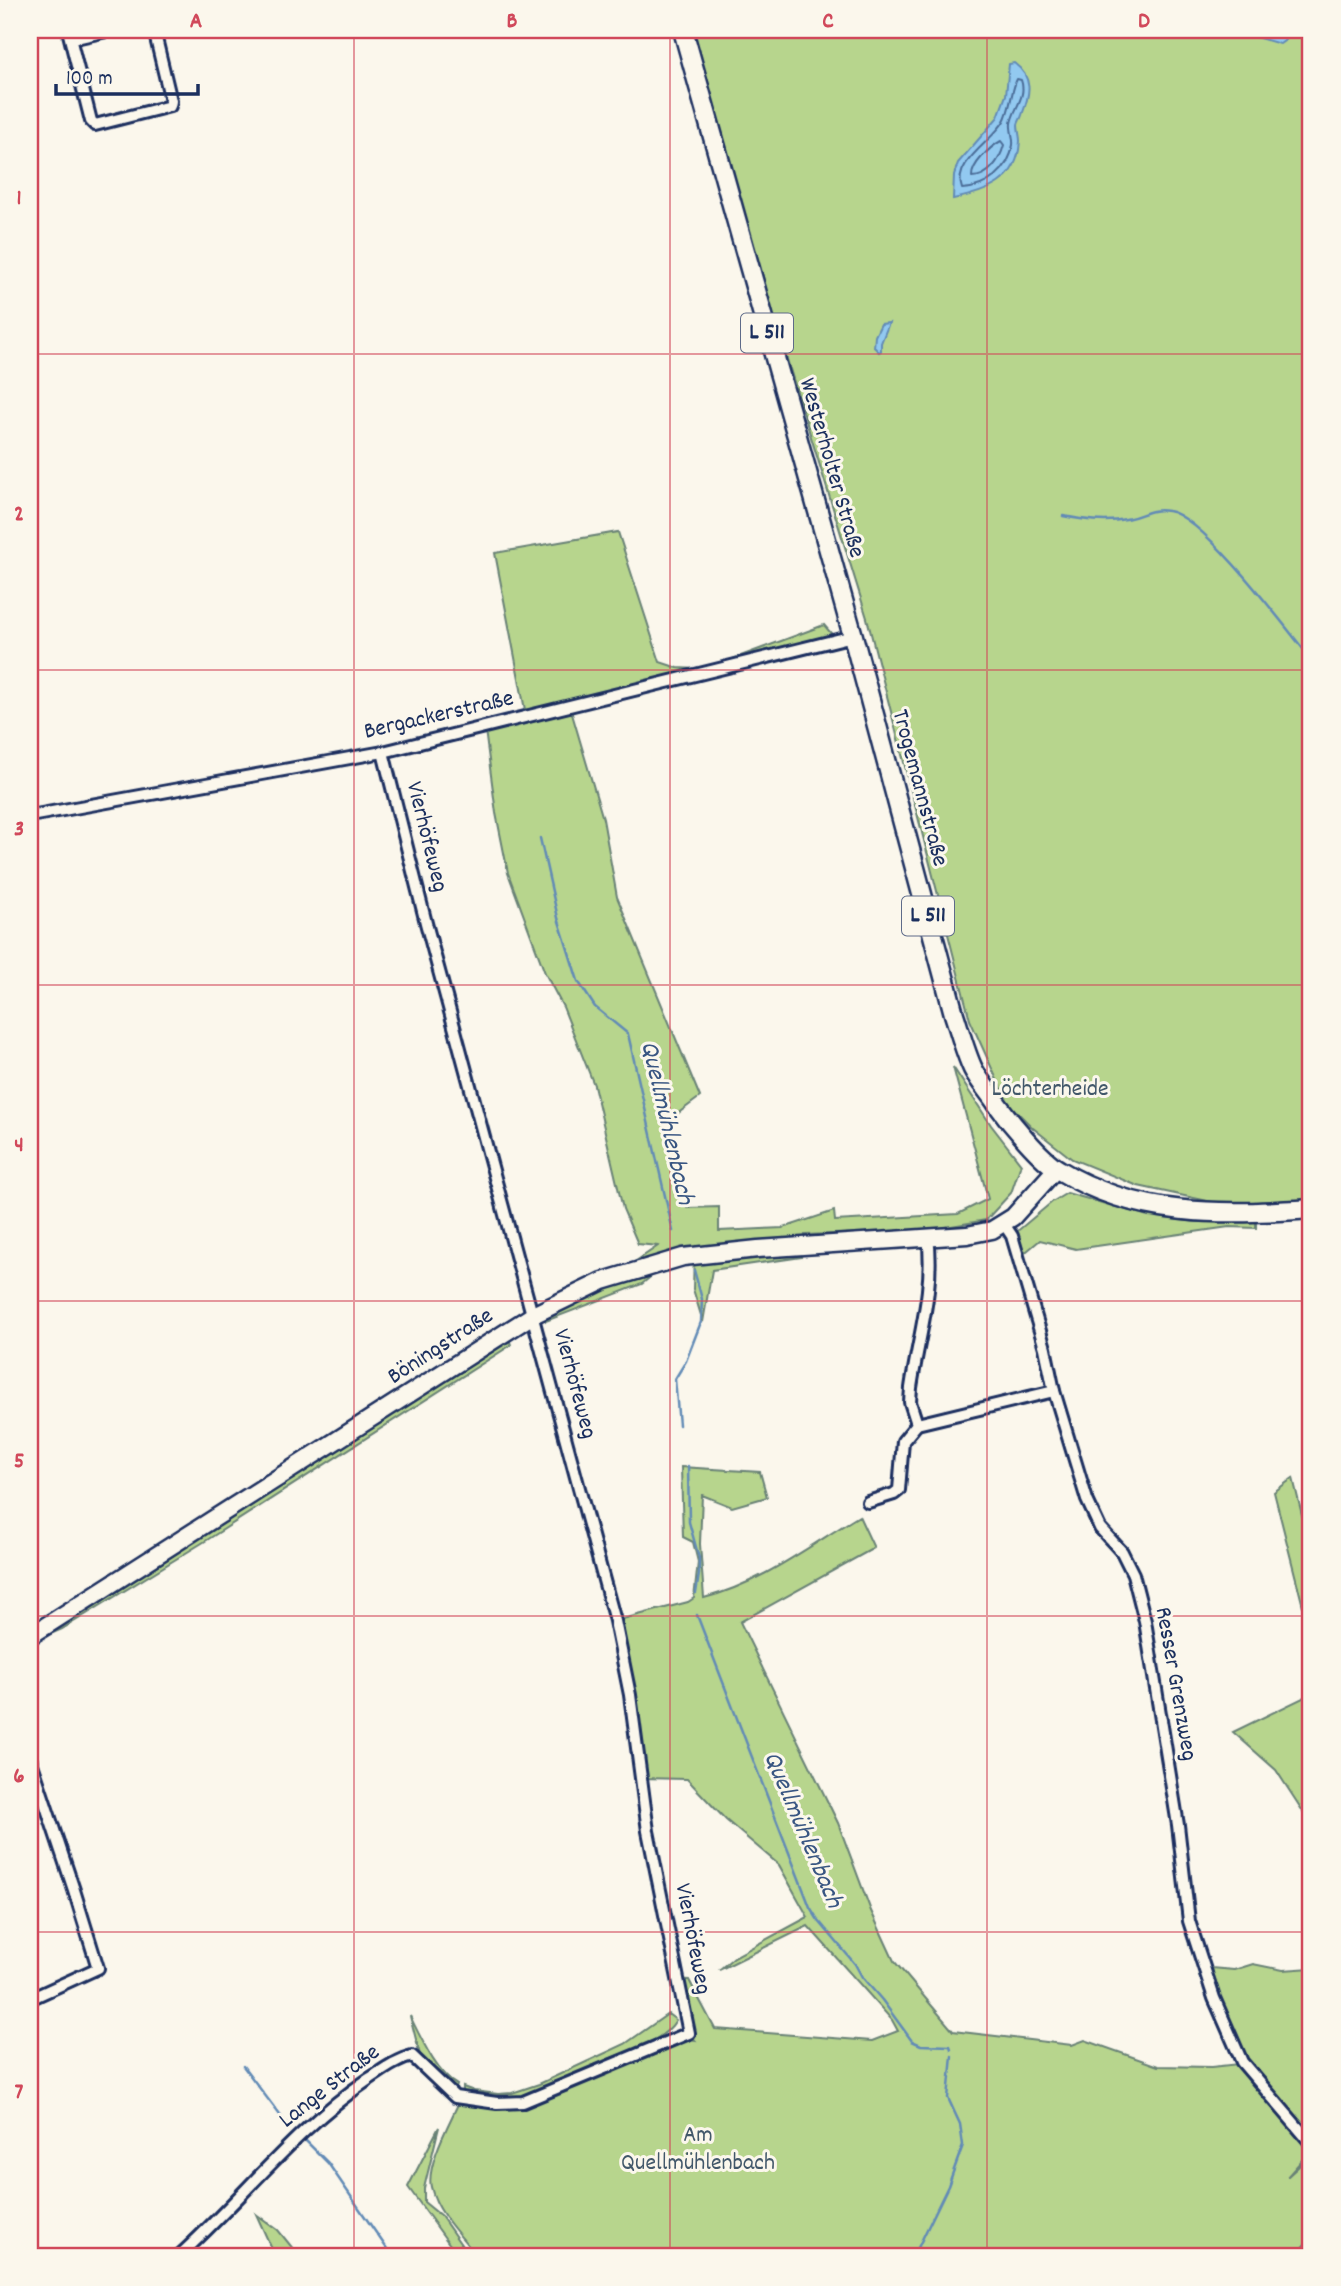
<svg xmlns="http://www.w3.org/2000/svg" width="1341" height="2286" font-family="Dekko,sans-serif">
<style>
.green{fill:#b7d58d;stroke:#698276;stroke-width:2}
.water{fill:#92c9f0;stroke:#628bb6;stroke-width:2}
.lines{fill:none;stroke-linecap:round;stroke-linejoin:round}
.shore{stroke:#4b6d98;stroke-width:2}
.stream{stroke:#628bb6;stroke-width:2.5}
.street-casing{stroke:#1b2f5e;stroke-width:16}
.secondary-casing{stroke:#1b2f5e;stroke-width:21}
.primary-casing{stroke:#1b2f5e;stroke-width:23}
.street{stroke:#fbf7ec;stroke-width:10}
.secondary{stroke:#fbf7ec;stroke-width:16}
.primary{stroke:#fbf7ec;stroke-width:18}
.grid{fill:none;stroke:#d1495b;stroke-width:2;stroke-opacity:0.55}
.labels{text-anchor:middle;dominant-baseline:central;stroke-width:6;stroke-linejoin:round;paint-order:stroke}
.shield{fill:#fbf7ec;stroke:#5e6b89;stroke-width:2}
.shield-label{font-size:23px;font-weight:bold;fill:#1b2f5e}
.street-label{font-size:24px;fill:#1b2f5e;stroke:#fbf7ec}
.park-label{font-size:24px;fill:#42586a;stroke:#fbf7ec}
.water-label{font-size:26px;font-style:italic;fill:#395682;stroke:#fbf7ec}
.neatline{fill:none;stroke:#d1495b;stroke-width:2.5}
.grid-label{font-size:23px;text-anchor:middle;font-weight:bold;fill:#d1495b}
</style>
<rect width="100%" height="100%" fill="#fbf7ec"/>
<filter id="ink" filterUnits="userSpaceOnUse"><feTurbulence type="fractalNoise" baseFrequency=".0143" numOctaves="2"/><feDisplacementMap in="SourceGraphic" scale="14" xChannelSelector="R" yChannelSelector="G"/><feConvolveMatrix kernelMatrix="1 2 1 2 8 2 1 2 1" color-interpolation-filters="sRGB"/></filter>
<g filter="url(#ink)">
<g class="green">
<path d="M685,30H1311V1201L1231,1206L1138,1186L1072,1159L1033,1128L1007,1102L970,1020L867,618Z"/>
<path d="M618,532L660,662L678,668L697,669L730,660L824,625L836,639L673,687L583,698L525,710L495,553Z"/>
<path d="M570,707L603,819L617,897L700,1097L665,1123L687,1208L719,1207V1231L783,1228L834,1211L835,1221L958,1214L988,1199L953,1067L991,1125L1021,1164L1011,1193L986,1220L923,1231L805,1235L801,1257L712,1270L703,1322L693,1289L694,1252L654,1274L642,1284L546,1321L540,1303L597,1274L633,1263L658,1246L638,1244L623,1209L594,1085L563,1007L545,973L508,873L496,813L485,730Z"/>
<path d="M1067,1193L1148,1216L1197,1222L1256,1219V1228L1229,1227L1076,1249L1040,1240L1021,1256L1015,1233L1052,1202Z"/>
<path d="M506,1327L511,1345L207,1540L62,1629L30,1643V1625L408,1388L433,1368Z"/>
<path d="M681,1467L760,1472L767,1497L732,1507L702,1495L700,1544L704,1598C762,1583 809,1546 859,1516L874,1548L740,1622L838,1823L871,1911L894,1961L953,2031L1072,2045L1085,2040L1158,2066L1211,2067L1239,2064L1199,1975L1213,1974L1212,1968L1234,1970L1253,1964L1283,1970L1311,1968V2150L1287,2177L1311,2155V2237L1295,2256H477C461,2236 437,2213 431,2187C426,2166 449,2124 458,2104L463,2101C484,2107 503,2108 526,2105L688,2039L695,2040L689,2033L678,1979L689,1980L715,2029L872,2041L898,2031L892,2020L808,1926L719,1970L734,1957L808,1917L779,1865L726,1820L687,1779L641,1778L615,1621L688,1602L694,1598L698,1562L693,1542L683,1537Z"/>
<path d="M1293,1478L1311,1552V1638L1274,1492Z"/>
<path d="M1311,1694V1861L1304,1813L1276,1770L1233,1732Z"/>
<path d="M668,2014L676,2020C664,2041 633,2049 611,2058C583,2070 556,2085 527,2097L511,2100L459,2093L463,2091V2087L474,2091L498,2094L512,2093L539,2084L625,2044Z"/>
<path d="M410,2016C420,2036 437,2075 457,2085L455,2092L421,2059Z"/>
<path d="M439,2127L424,2188V2202L441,2216L469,2256H458L408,2187Z"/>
<path d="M256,2214L278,2230L299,2256H275Z"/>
</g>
<g class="water">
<path d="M1249,30H1289C1289,37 1285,41 1280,44L1256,37Z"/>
<path d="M1014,63C1034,78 1030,94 1022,115C1021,119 1018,122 1018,125C1018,130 1020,136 1020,141C1018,182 987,192 953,199L954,175L958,163L998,117L1006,95L1009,64Z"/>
<path d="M889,323L881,343V351L879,352L874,347L875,336L881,324Z"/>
</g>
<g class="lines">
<g class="shore">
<path d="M1017,79L1021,80C1027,96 1014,108 1011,123C1010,130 1014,138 1013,145C1009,170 987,188 962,189C952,162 992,142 1004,121C1011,108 1011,91 1017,79Z"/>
<path d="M1001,141L1004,145C1000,160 989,177 972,177C971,165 990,147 1001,141Z"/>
</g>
<g class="stream">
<path d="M1063,516C1084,520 1105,523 1126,519C1144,516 1148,508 1168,511C1202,515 1287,629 1311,659"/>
<path d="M540,838L558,918L578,981L595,1007L628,1034L673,1231"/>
<path d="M679,1425L675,1379L686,1361L701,1322L702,1299L694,1270"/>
<path d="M688,1466L689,1522L699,1558V1574L696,1593"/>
<path d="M697,1615L810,1907L818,1920L855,1964L862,1977L882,2000L912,2041L921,2045L950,2046L951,2049"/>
<path d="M243,2066L289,2127"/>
<path d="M306,2141L328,2163L392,2256"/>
<path d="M914,2256L948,2186L963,2145L960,2124L948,2098L952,2056"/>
<path d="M1308,2256L1311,2253"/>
</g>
<defs>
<g id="street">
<path d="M68,30L91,121L95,125L170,106L171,101L154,30"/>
<path d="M71,39L111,30"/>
<path d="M30,816L383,752L853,636"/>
<path d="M1004,1224L1012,1236L1045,1348L1054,1391L1087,1500L1100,1528L1122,1552L1133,1574L1145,1621L1178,1825L1189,1921L1214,1998L1242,2062L1311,2143"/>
<path d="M917,1424L1054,1391"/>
<path d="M868,1502L894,1494L899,1490L903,1441L917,1424L910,1402L911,1388C918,1338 935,1288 928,1237"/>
<path d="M30,1758L74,1890L98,1968L30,1999"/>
<path d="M179,2256C243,2198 296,2128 369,2079C383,2070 396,2060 412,2056L455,2097L497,2103L523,2102L689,2033L648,1831L630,1695L615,1621L426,923L383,752"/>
</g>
<path id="secondary" d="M30,1636L533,1315L603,1281L683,1257L758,1249L967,1235L992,1230L1013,1217L1056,1169"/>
<path id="primary" d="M683,30L853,636L954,1014C960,1032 965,1052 973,1069C979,1081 990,1093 997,1104C1010,1122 1040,1159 1059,1170C1137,1218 1223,1215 1311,1209"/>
</defs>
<use href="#street" class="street-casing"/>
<use href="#secondary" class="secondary-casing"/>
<use href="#primary" class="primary-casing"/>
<use href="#street" class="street"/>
<use href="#secondary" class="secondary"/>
<use href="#primary" class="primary"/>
</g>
</g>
<path class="grid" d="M354,30V2256M670,30V2256M987,30V2256M30,354H1311M30,670H1311M30,985H1311M30,1301H1311M30,1616H1311M30,1932H1311"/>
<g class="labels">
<g class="shield">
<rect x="741" y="313.5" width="52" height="39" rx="5"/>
<rect x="902" y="896.5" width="52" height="39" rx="5"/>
</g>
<g class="shield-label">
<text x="767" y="333">L 511</text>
<text x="928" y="916">L 511</text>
</g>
<g class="street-label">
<text transform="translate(831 468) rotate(74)">Westerholter Straße</text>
<text transform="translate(439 716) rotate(-13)">Bergackerstraße</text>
<text transform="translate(919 788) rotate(75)">Trogemannstraße</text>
<text transform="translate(426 837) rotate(76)">Vierhöfeweg</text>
<text transform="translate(441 1347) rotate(-33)">Böningstraße</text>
<text transform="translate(574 1384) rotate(75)">Vierhöfeweg</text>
<text transform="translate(1175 1684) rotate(80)">Resser Grenzweg</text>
<text transform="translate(692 1939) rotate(79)">Vierhöfeweg</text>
<text transform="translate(330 2087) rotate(-38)">Lange Straße</text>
</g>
<g class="park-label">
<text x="1050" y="1090">Löchterheide</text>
<text x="698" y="2136">Am<tspan x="698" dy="28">Quellmühlenbach</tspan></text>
</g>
<g class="water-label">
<text transform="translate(666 1123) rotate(77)">Quellmühlenbach</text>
<text transform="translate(802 1830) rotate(67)">Quellmühlenbach</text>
</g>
</g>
<rect width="1341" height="2286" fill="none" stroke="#fbf7ec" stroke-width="77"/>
<path d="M56 84v10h142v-10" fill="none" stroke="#1b2f5e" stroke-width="3.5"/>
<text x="66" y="84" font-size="21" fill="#1b2f5e" stroke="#fbf7ec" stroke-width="5" paint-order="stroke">100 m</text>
<rect x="38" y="38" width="1264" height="2210" class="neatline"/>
<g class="grid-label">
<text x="196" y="27">A</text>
<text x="512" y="27">B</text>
<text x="828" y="27">C</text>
<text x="1144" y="27">D</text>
<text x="19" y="204">1</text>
<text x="19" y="520">2</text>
<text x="19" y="835">3</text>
<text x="19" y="1151">4</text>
<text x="19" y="1467">5</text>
<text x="19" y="1782">6</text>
<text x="19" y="2098">7</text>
</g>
</svg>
